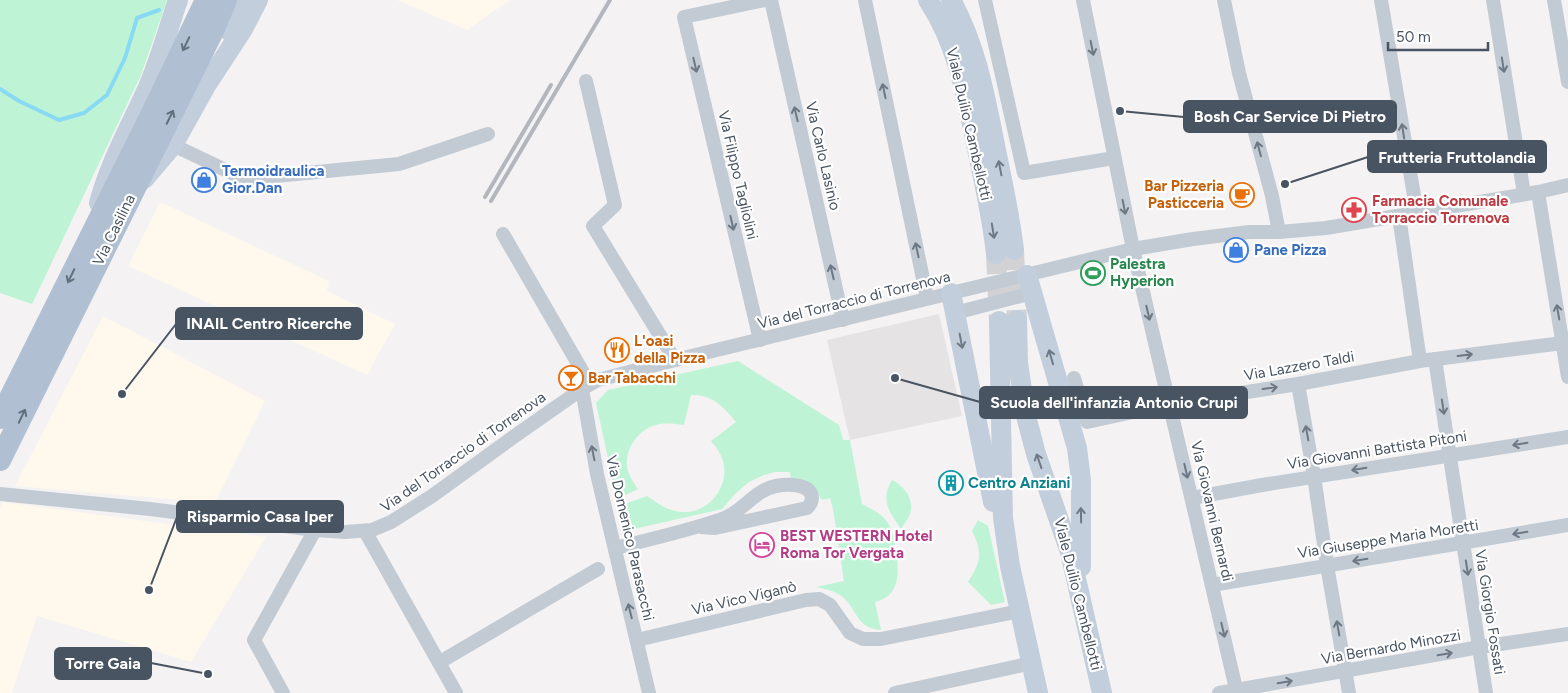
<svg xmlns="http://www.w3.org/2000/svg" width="1568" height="693" font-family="Figtree,sans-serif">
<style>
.commercial{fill:#fef9ec}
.education{fill:#e5e3e4}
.green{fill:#bef4d5}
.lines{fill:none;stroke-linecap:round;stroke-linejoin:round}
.stream{stroke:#88daf4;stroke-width:4}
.secondary-tunnel{stroke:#d2d2d5;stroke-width:20;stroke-dasharray:20 10;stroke-linecap:butt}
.minor{stroke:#c2cbd4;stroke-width:14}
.secondary{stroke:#c3cedc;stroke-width:20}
.primary{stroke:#b0c0d2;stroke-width:22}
.rail{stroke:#b3b7bd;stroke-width:4}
.oneway{stroke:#626f7d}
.oneway2{stroke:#6d7884}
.oneway3{stroke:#6d7986}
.labels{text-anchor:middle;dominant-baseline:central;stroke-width:4.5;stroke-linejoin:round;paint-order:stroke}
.street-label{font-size:15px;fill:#485461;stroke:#fff}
.shop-label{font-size:15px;font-weight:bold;fill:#366cbe;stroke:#fff;text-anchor:start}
.food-label{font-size:15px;font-weight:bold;fill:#c56008;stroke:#fff;text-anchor:start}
.health-label{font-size:15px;font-weight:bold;fill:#be3a42;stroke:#fff;text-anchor:start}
.leisure-label{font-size:15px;font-weight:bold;fill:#27864d;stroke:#fff;text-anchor:start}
.culture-label{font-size:15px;font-weight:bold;fill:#0d838f;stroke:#fff;text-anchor:start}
.hotel-label{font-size:15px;font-weight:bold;fill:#b23c85;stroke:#fff;text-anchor:start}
.leader{fill:none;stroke:#485461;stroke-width:2}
.callout-dot{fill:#485461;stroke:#fff;stroke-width:2}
.callout{fill:#485461;stroke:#485461;stroke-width:2}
.callout-label{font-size:16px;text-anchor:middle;font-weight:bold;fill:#fff}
</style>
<rect width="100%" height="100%" fill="#f4f2f2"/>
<g class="commercial">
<path d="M397,0H510L467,30Z"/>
<path d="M160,202L329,281L327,291L395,324L367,375L128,266Z"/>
<path d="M103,316L265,401L215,503L15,486Z"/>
<path d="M3,502L266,537L191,662L37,616L12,693H0V508Z"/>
</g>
<path class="education" d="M939,314L962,416L850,440L827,340Z"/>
<g class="green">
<path d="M0,0H167L141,75L32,304L0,293Z"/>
<path d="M738,361L839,425L843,440H850L862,504C871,509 882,513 887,522C894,530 894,541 896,551C899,572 901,596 875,602L881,630C856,628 858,611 843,597C835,591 826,589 816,587L844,581L833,509L830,498L822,500L814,488L791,480L790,472H775L764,475L749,482L736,493L722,509L625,531L619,506L647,496C656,502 665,509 675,511C703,518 728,492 724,465C722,455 717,448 711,441L736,422C724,407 712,394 691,395L684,425C677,424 668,423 660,424C640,427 625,447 627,467C629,476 633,482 638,489L617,499L596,403L608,390Z"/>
<path d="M892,480C904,486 915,499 910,514C908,519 904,524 901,529C889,511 880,501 892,480Z"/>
<path d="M978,520L988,526L1005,602L991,605L968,582C981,562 983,553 972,531Z"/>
</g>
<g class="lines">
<path class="stream" d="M0,89L19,101L59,120L84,113L107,95L125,58L137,18L159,10"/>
<g class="secondary-tunnel">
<path d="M1014,250L1017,320"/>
<path d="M996,254L999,321"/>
</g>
<g class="minor">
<path d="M771,0L843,320"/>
<path d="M865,0L927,298"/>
<path d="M985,0L1024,173L1114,158"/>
<path d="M1083,0L1133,249L1237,693"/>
<path d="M1224,0L1239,73L1272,196L1279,232"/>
<path d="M1381,0L1417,213"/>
<path d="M1493,0L1524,194"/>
<path d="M1554,0L1568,82"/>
<path d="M586,81L615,205L593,226L675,360"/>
<path d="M173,145L236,175L255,178L399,164L488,134"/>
<path d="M1538,192L1568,377"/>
<path d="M1399,216L1420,361"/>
<path d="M503,234L584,374V383L582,389L597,474L649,693"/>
<path d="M955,313L1032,293"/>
<path d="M760,340L684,17L765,0"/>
<path d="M1435,359L1486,693"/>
<path d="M1074,378L1087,422L1170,404L1298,384L1420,361L1563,343"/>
<path d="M1298,384L1314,476L1327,565L1349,693"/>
<path d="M0,494L150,509L315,530L345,532L372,530L391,522L432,496L519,433L582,389L598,380L675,360L1133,249L1193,239L1249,232H1279L1326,228L1538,192L1568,185"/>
<path d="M1192,498L1262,485L1568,437"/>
<path d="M365,531L456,693"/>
<path d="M615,548C651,539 687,531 722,519C742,513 754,490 776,486C787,484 811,483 812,498C812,502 810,505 807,508L715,528L701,527"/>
<path d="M1212,585C1331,564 1450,546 1568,525"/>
<path d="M637,640L806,600L819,599L830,605L850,633L863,639H881L1020,611"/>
<path d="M440,662L598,569"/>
<path d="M283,693L254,640L315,530"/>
<path d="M895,693L1032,663"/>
<path d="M1219,693L1480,647L1568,634"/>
</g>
<g class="secondary">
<path d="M928,0C957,44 966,94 976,144C984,181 992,217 996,254"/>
<path d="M951,0C976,45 985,95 995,145C1002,180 1010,215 1014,250"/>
<path d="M229,31L242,0"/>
<path d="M144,179L173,145L207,84L243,29L258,0"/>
<path d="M99,203C110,162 131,125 148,87C160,59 168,29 178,0"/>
<path d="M1027,275L1077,448L1081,480V567"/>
<path d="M951,293L993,502"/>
<path d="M1017,320L1018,363L1026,416L1036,454L1070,552L1102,693"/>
<path d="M999,321L1003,518L1010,566L1038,693"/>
</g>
<g class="primary">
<path d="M0,418L156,105L206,0"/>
<path d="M0,460L213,31L226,0"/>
</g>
<g class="rail">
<path d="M485,197L551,85"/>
<path d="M491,201L610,0"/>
</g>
</g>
<defs><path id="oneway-shaft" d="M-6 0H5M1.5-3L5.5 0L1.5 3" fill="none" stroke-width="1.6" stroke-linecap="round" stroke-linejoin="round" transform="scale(1.25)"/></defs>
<g class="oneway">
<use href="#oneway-shaft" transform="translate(186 44) rotate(116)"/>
<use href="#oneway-shaft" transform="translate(170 117) rotate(-64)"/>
<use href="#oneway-shaft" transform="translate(71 276) rotate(116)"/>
<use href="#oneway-shaft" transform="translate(22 416) rotate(-64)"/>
</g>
<g class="oneway2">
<use href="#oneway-shaft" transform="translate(1092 48) rotate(79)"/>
<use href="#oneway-shaft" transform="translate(695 65) rotate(77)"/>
<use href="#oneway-shaft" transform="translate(1503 65) rotate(81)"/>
<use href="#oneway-shaft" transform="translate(884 91) rotate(-102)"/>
<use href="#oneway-shaft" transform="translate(796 114) rotate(-103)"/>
<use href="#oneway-shaft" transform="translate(1403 131) rotate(-99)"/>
<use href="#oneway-shaft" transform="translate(1259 149) rotate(-105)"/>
<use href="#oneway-shaft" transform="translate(1124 207) rotate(79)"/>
<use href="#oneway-shaft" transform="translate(732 223) rotate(77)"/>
<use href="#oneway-shaft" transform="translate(917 250) rotate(-102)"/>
<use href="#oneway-shaft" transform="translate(832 272) rotate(-103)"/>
<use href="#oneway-shaft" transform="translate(1558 312) rotate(-100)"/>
<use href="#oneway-shaft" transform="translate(1148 313) rotate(77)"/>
<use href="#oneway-shaft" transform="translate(1465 355) rotate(-7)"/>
<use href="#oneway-shaft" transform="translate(1270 388) rotate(-8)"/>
<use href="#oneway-shaft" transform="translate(1443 407) rotate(81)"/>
<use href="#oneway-shaft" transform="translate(1307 433) rotate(-100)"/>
<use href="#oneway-shaft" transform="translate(1520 444) rotate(171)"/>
<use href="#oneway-shaft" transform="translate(593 453) rotate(-101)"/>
<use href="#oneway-shaft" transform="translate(1359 469) rotate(171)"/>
<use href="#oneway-shaft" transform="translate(1186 471) rotate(77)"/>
<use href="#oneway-shaft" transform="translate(1520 533) rotate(170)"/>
<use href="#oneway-shaft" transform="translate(1360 560) rotate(171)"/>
<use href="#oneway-shaft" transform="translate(1467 568) rotate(81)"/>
<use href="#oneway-shaft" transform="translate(630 611) rotate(-104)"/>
<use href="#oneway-shaft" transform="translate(1338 628) rotate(-100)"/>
<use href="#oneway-shaft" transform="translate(1223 630) rotate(77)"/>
<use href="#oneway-shaft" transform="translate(1445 654) rotate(-10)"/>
<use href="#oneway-shaft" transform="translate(1285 682) rotate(-10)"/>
</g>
<g class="oneway3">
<use href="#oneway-shaft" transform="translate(1000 168) rotate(-101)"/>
<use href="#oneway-shaft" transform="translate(993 231) rotate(81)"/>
<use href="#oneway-shaft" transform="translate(961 341) rotate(79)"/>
<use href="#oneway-shaft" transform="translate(1051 357) rotate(-106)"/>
<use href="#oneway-shaft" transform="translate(1039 461) rotate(-109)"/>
<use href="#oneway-shaft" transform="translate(1081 515) rotate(-91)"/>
</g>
<defs>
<symbol id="shop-ring" viewBox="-11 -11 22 22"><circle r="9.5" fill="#fff" stroke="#3f7fe0" stroke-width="1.5"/><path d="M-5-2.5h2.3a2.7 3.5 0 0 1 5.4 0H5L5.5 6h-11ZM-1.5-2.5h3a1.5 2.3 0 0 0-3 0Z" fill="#3f7fe0"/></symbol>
<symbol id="cafe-ring" viewBox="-11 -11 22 22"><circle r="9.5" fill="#fff" stroke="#e8710a" stroke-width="1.5"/><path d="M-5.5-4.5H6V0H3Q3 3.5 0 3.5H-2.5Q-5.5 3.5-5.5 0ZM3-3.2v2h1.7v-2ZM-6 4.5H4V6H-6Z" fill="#e8710a"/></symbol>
<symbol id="pharmacy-ring" viewBox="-11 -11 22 22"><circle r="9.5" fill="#fff" stroke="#e0444e" stroke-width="1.5"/><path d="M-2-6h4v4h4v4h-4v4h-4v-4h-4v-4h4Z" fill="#e0444e"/></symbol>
<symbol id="stadium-ring" viewBox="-11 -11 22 22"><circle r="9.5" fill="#fff" stroke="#2e9e5b" stroke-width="1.5"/><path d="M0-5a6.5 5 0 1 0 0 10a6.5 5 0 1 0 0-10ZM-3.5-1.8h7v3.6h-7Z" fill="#2e9e5b"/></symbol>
<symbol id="restaurant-ring" viewBox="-11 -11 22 22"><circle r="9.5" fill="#fff" stroke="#e8710a" stroke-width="1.5"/><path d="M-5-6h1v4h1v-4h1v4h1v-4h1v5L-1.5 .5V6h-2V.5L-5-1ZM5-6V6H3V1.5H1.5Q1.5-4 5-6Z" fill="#e8710a"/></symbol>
<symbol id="bar-ring" viewBox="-11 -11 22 22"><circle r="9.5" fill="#fff" stroke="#e8710a" stroke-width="1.5"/><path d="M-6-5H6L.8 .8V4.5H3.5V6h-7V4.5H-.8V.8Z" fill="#e8710a"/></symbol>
<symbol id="building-ring" viewBox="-11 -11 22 22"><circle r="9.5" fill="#fff" stroke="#0f9aa8" stroke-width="1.5"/><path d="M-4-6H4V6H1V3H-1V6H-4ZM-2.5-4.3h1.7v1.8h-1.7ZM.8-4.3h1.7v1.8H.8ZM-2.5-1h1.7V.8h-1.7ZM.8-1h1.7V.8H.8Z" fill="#0f9aa8"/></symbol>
<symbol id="hotel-ring" viewBox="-11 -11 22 22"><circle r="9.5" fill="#fff" stroke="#d1479c" stroke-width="1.5"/><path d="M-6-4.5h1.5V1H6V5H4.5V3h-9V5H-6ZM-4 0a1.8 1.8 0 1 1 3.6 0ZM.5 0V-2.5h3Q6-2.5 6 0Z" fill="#d1479c"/></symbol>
</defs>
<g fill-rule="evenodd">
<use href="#shop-ring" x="190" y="166" width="28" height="28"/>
<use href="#cafe-ring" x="1228" y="181" width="28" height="28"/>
<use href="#pharmacy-ring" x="1340" y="196" width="28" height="28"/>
<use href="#shop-ring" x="1222" y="236" width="28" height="28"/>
<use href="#stadium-ring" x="1079" y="259" width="28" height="28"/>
<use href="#restaurant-ring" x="603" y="336" width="28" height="28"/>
<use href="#bar-ring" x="557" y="364" width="28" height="28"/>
<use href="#building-ring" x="937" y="469" width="28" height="28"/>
<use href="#hotel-ring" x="748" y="531" width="28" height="28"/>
</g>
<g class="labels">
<g class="street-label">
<text transform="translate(969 124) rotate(77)">Viale Duilio Cambellotti</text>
<text transform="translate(823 156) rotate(77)">Via Carlo Lasinio</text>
<text transform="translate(738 175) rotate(77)">Via Filippo Tagliolini</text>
<text transform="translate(114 230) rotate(-64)">Via Casilina</text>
<text transform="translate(854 300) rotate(-14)">Via del Torraccio di Torrenova</text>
<text transform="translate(1299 366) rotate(-10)">Via Lazzero Taldi</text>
<text transform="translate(1377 450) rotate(-9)">Via Giovanni Battista Pitoni</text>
<text transform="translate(463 452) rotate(-35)">Via del Torraccio di Torrenova</text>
<text transform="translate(1212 511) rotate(77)">Via Giovanni Bernardi</text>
<text transform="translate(630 538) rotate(77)">Via Domenico Parasacchi</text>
<text transform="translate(1388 539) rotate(-9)">Via Giuseppe Maria Moretti</text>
<text transform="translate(1078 594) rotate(76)">Viale Duilio Cambellotti</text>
<text transform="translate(744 598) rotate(-13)">Via Vico Viganò</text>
<text transform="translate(1490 612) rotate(81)">Via Giorgio Fossati</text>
<text transform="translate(1391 647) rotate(-10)">Via Bernardo Minozzi</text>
</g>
<g class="shop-label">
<text x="222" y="171">Termoidraulica<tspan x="222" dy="17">Gior.Dan</tspan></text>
<text x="1254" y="250">Pane Pizza</text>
</g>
<g class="food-label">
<text x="1224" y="186" text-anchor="end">Bar Pizzeria<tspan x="1224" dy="17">Pasticceria</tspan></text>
<text x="634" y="341">L'oasi<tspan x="634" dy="17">della Pizza</tspan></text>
<text x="588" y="378">Bar Tabacchi</text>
</g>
<g class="health-label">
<text x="1372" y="201">Farmacia Comunale<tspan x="1372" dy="17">Torraccio Torrenova</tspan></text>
</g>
<g class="leisure-label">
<text x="1110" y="264">Palestra<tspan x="1110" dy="17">Hyperion</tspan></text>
</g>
<g class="culture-label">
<text x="968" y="483">Centro Anziani</text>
</g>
<g class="hotel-label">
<text x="780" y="536">BEST WESTERN Hotel<tspan x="780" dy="17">Roma Tor Vergata</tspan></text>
</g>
</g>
<path class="leader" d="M1120 111L1184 117M1285 184L1368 157M122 394L176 324M895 378L980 402M149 590L177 517M208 674L151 663"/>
<g class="callout-dot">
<circle cx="1120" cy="111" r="5"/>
<circle cx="1285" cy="184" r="5"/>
<circle cx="122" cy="394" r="5"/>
<circle cx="895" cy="378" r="5"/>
<circle cx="149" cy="590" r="5"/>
<circle cx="208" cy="674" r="5"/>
</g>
<g class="callout">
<rect x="1184" y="101" width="212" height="31" rx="5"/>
<rect x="1368" y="141" width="178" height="31" rx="5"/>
<rect x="176" y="308" width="186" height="31" rx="5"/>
<rect x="980" y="387" width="267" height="31" rx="5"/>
<rect x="177" y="501" width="166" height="31" rx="5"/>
<rect x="55" y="648" width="96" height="31" rx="5"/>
</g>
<g class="callout-label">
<text x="1290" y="122">Bosh Car Service Di Pietro</text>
<text x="1457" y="163">Frutteria Fruttolandia</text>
<text x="269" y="329">INAIL Centro Ricerche</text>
<text x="1114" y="408">Scuola dell'infanzia Antonio Crupi</text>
<text x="260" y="522">Risparmio Casa Iper</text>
<text x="103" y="669">Torre Gaia</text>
</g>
<path d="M1388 42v8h100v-8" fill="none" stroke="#485461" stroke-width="2.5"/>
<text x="1396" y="42" font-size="15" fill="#485461" stroke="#ffffff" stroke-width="4" paint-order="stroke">50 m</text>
</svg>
